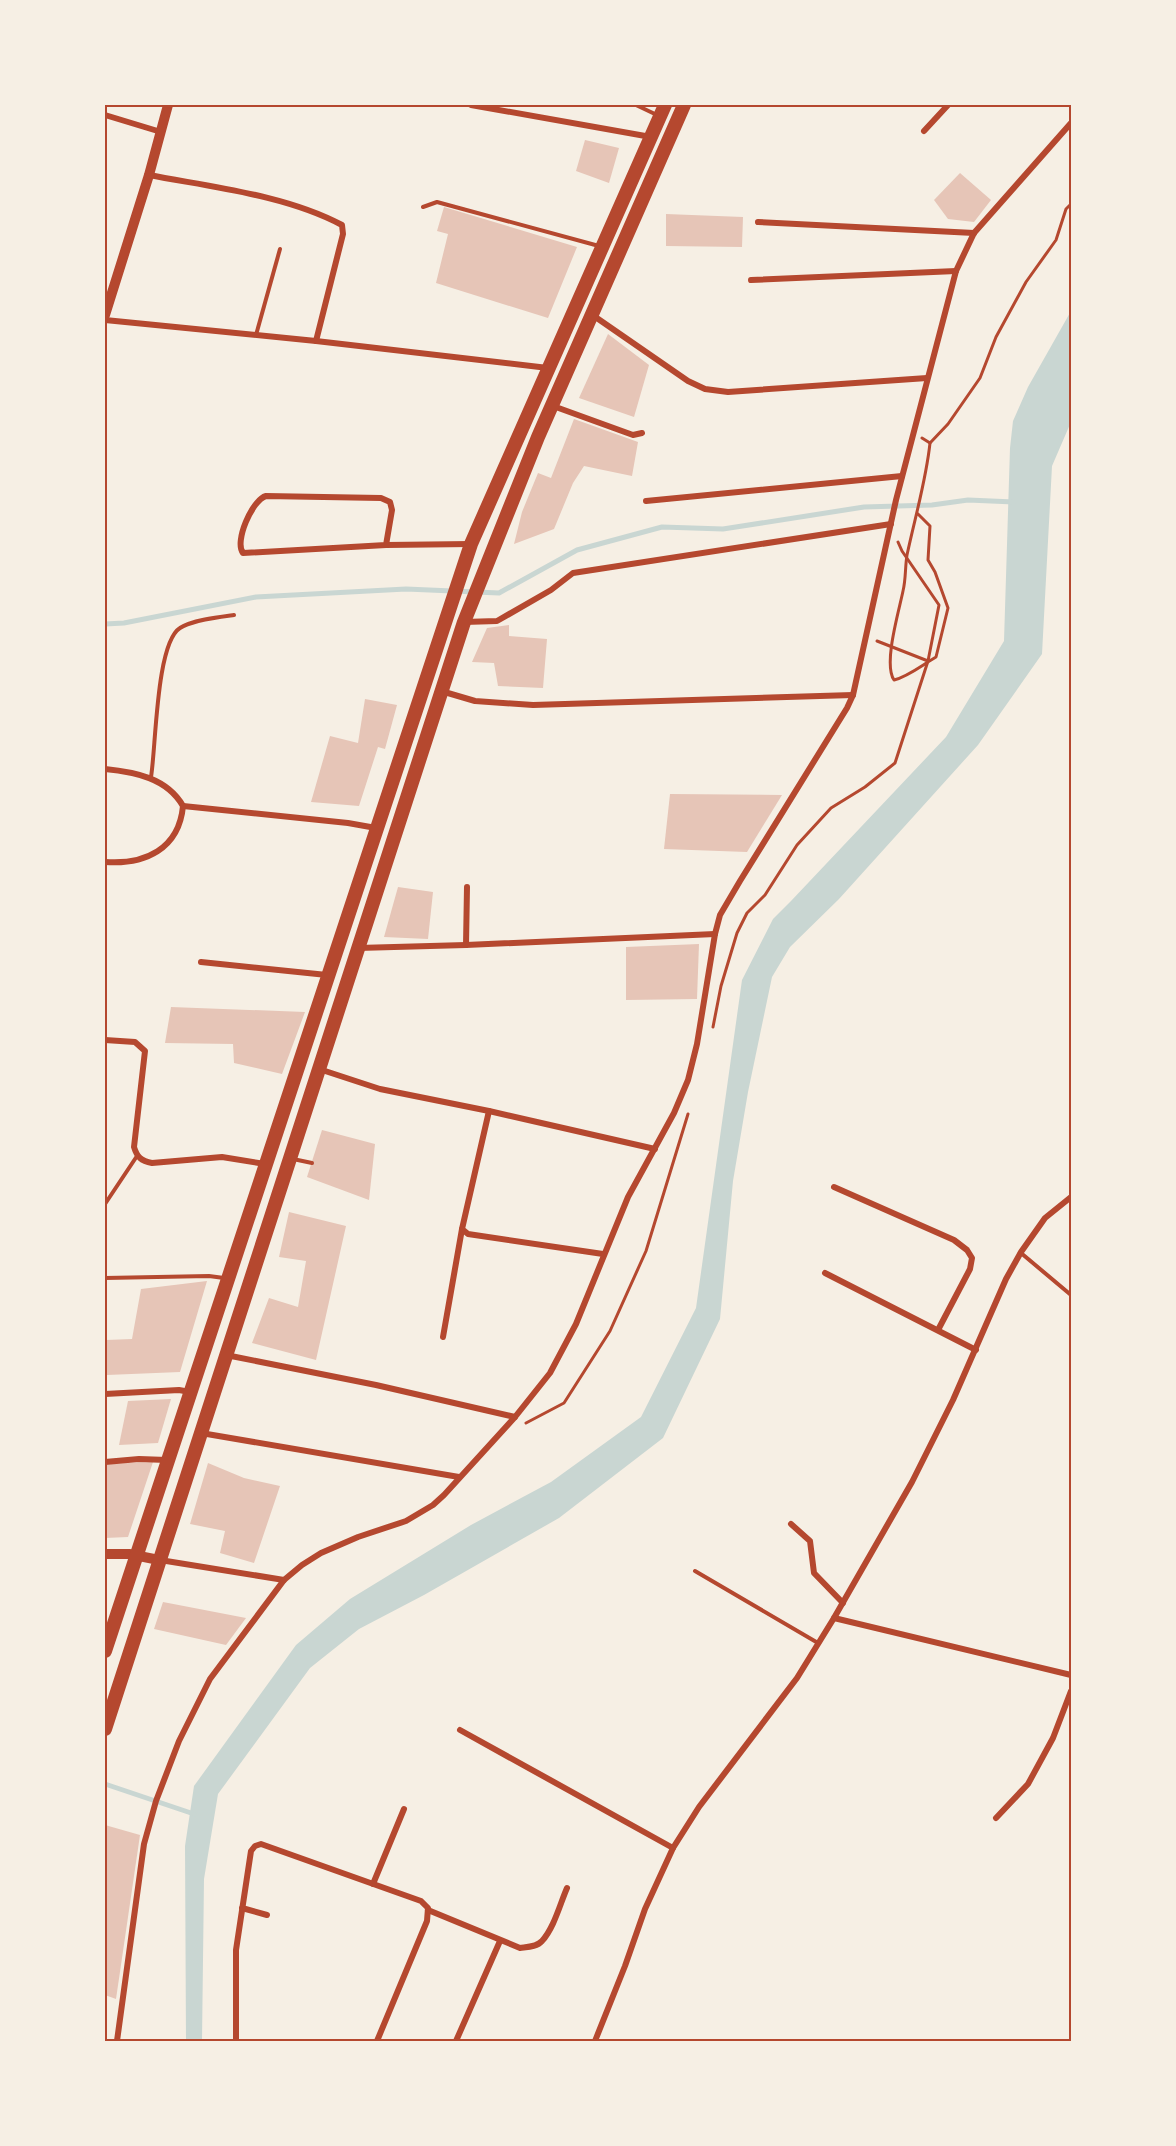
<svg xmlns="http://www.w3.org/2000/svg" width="1176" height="2146" font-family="Cabin,sans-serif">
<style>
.water{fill:#c9d6d2}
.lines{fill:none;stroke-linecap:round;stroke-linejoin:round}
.stream{stroke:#c9d6d2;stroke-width:5}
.building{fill:#e6c5b7}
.path{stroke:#b5482f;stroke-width:3}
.service{stroke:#b5482f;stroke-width:4}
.minor{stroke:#b5482f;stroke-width:6}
.tertiary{stroke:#b5482f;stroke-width:10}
.primary{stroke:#b5482f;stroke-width:14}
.neatline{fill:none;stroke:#b5482f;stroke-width:2}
</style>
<rect width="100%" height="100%" fill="#f6efe4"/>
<path class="water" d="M1071,311V422L1052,466L1042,654L978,745L839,899L790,947L772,977L748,1092L733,1181L720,1319L663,1438L559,1518L424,1595L359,1629L310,1668L218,1794L204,1879L202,2041H186L185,1846L194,1786L296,1645L350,1599L471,1525L551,1482L641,1417L696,1308L742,980L773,919L791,901L946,737L1004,641L1010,448L1013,421L1028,387Z"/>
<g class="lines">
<g class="stream">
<path d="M105,624L124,623L256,597L406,589L499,593L577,550L662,527L723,529L864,507L932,505L968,500L1014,502"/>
<path d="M105,1784L194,1814"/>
</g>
</g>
<g class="building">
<path d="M585,140L619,148L609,183L576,171Z"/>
<path d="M960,173L991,200L974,222L948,219L934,200Z"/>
<path d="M444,207L577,247L548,318L436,283L448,234L437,231Z"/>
<path d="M666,214L743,217L742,247L666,246Z"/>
<path d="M608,334L649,365L634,417L579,398Z"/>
<path d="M574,419L638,442L632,476L584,466L573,483L554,529L514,544L522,512L538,473L551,478Z"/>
<path d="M509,625V636L547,639L543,688L498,686L494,663L472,662L487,628Z"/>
<path d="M365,699L397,705L385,749L378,747L359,806L311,802L330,736L358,743Z"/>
<path d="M670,794L782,795L747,852L664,849Z"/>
<path d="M398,887L433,892L428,939L384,937Z"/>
<path d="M699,944L697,999L626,1000V947Z"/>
<path d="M171,1007L305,1012L282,1074L234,1063L233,1044L165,1043Z"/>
<path d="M322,1130L375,1144L369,1200L307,1177Z"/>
<path d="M289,1212L346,1226L316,1360L252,1343L269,1298L298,1307L306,1261L279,1257Z"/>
<path d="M207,1281L180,1372L107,1375L106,1340L132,1339L141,1289Z"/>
<path d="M171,1399L158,1443L119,1445L128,1401Z"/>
<path d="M153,1462L128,1537L105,1538V1464Z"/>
<path d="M208,1463L244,1478L280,1486L254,1563L220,1553L225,1531L190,1524Z"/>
<path d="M163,1602L246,1618L226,1645L154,1629Z"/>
<path d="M105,1825L140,1835L116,1999L105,1995Z"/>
</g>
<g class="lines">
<g class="path">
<path d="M922,438L930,443L948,424L980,378L996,337L1026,282L1056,240L1066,209L1071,204"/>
<path d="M917,513L930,526L928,560L935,572L948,608L936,657C922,665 909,676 894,680C883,664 899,611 903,591C906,579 905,567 907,555C915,517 926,481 930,443"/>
<path d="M877,641L928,661"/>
<path d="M713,1027L721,986L737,933L747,913L765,895L797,845L831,808L865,787L895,763L928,661L939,605L902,551L898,542"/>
<path d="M526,1423L564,1403L610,1331L646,1251L688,1114"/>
</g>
<g class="service">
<path d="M636,105L657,115"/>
<path d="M423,207L437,202L599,246"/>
<path d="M256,335L280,249"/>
<path d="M151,777C156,748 156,643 180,628C192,620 219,617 234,615"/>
<path d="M293,1159L312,1163"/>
<path d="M105,1204L137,1156"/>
<path d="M1021,1253L1071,1295"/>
<path d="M105,1278L209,1276L224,1278"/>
<path d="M695,1571L818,1643"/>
</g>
<g class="minor">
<path d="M471,105L651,137"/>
<path d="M105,115L161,132"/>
<path d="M924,131L948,105"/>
<path d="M149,175C211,187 286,195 342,225L343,234L316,341"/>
<path d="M758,222L974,233"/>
<path d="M751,280L956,271"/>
<path d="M591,314L688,381L705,389L728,392L927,378"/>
<path d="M105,320L316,341L548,368"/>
<path d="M553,406L633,435L642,433"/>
<path d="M646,501L902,476"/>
<path d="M386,545L392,510L390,502L381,498L266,496C252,500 234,542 243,553L386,545L471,544"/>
<path d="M464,622L497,621L551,590L573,573L891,524"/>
<path d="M441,691L475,701L533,705L853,695"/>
<path d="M105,769C135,772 167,778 183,806"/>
<path d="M183,806L348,823L376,828"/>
<path d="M105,862C145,865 179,849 183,806"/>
<path d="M466,945L467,887"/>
<path d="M358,948L466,945L715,934"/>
<path d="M201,962L327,975"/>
<path d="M105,1040L135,1042L145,1051L134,1147C137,1157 141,1161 152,1163L222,1157L265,1164"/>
<path d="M319,1069L380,1089L489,1111L655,1149"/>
<path d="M489,1111L462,1229L468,1234L603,1254"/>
<path d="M834,1187L954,1240L967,1250L972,1258L970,1269L938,1330"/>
<path d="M825,1273L976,1350"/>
<path d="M443,1337L462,1229"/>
<path d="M226,1355L376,1385L515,1417"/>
<path d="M105,1394L179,1390L190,1392"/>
<path d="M201,1433L459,1477"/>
<path d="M105,1462L139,1459L167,1460"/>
<path d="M791,1524L810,1541L814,1573L843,1603"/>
<path d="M160,1560L284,1580"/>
<path d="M834,1618L1071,1675"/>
<path d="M460,1730L673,1848"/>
<path d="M996,1818L1028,1784L1053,1738L1071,1691"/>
<path d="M373,1884L404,1809"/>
<path d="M242,1908L267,1915"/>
<path d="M428,1910L520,1948C527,1947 537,1947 542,1941C554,1928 560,1904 567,1888"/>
<path d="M117,2041L144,1844L156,1801L179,1741L210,1679L284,1580L302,1565L321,1553L358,1537L406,1521L433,1505L444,1495L515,1417L550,1373L576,1324L628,1197L674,1113L688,1080L697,1044L715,934L720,915L740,881L847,708L853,695L896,500L956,271L974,233L1071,123"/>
<path d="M236,2041V1950L251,1851L255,1846L261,1844L421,1901L428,1908L427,1921L377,2041"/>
<path d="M456,2041L500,1941"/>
<path d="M595,2041L625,1966L645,1909L673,1848L699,1807L797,1678L834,1618L912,1482L953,1400L1006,1279L1021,1252L1045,1218L1071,1197"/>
</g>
<g class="tertiary">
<path d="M105,315L149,175L168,105"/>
<path d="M105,1554H129L159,1560"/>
</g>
<g class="primary">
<path d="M105,1651L471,544L665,105"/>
<path d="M105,1729L464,622L538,437L684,105"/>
</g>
</g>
<rect width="1176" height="2146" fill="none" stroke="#f6efe4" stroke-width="213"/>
<rect x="106" y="106" width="964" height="1934" class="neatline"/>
</svg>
